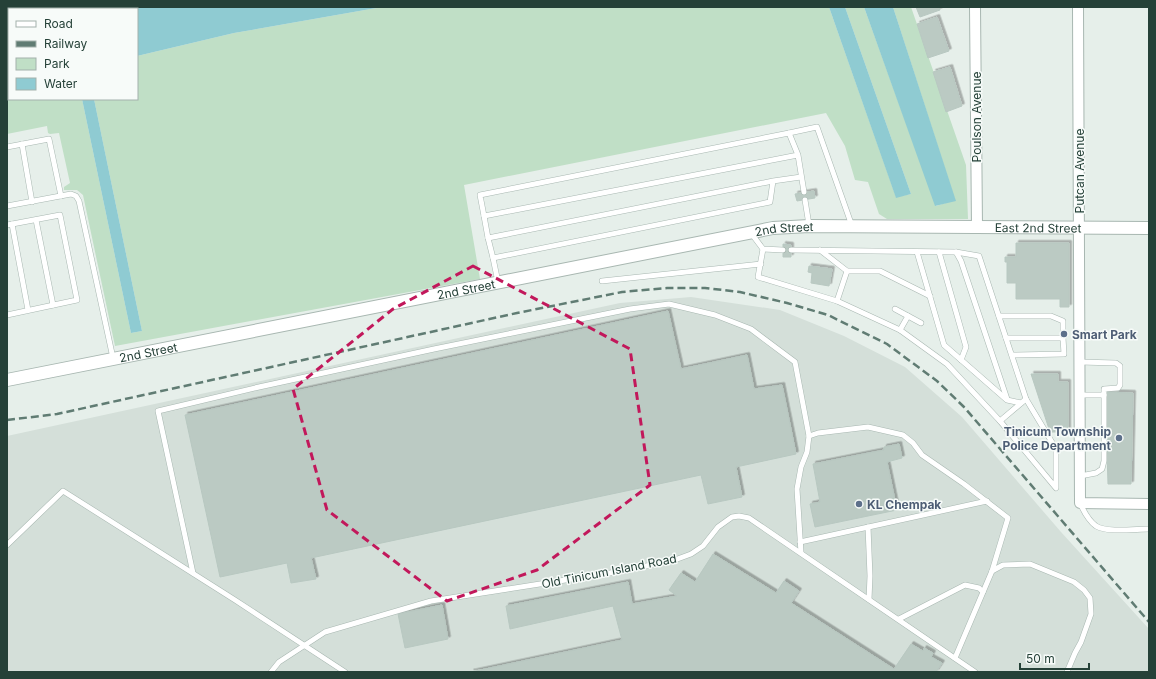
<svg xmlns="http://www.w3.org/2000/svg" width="1156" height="679" font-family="Inter,sans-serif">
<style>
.built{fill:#d4dfd9}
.green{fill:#c0dfc6}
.water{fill:#8fcbd2}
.building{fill:#bbcac3;stroke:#b8c8c1;filter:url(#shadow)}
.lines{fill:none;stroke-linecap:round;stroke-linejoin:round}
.service-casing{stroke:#a8b7b1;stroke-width:6}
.minor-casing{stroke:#a8b7b1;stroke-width:12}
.tertiary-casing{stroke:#a8b7b1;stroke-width:14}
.service{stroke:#fff;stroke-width:5}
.minor{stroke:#fff;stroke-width:10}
.tertiary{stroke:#fff;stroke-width:12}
.rail{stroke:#607c73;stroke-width:2.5;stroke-dasharray:8 4;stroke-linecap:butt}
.marked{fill:none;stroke:#c2185b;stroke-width:3;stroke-dasharray:8 5;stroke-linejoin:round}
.service-dot{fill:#5c6f8a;stroke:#f7fbf9;stroke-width:1.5}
.labels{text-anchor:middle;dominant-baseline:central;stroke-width:3;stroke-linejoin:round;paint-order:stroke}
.street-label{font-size:12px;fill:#254138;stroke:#f7fbf9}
.service-label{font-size:12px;font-weight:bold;fill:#4e5e75;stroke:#f7fbf9;text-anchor:start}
</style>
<defs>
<filter id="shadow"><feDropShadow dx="2.5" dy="-2.5" stdDeviation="0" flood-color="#0004"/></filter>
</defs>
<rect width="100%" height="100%" fill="#e6efea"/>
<path class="built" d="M691,297L780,310L844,336L905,367L962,417L1061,532L1149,629V672H7V436L620,303Z"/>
<g class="green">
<path d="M7,7H83L78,9H9V17H7Z"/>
<path d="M382,7H829L896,197L911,194L845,7H864L936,206L955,200L893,7H911L966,165L968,219H887L879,214L868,182L855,180L845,146L826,113L464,185L480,279L115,346L83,195L77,190H64V187L70,183L59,133L50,134L48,133L47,126L7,134V85L9,84V99H82L131,333L142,331L94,99H137V56L234,33Z"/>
</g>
<g class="water">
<path d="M83,7H382L234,33L137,56V9H78Z"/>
<path d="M829,7H845L911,194L896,198Z"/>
<path d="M864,7H893L956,201L935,206Z"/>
<path d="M82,99H94L142,331L131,333Z"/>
</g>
<g class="building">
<path d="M916,7H939L940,10L920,17Z"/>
<path d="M937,17L949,51L928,58L917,24Z"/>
<path d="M950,67L962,106L946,112L933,72Z"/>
<path d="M814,191L815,198L797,201L795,194Z"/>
<path d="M1016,243H1069V307H1060V299H1016V283H1007V262H1005V257H1016Z"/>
<path d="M783,244L791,245V257H783Z"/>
<path d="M809,266L832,269L829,286L811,283L812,273L808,272Z"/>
<path d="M668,311L681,369L747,355L754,389L782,385L796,454L736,467L742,497L708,504L701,475L311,558L316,579L291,583L287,563L220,577L185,415Z"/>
<path d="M1031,374H1058V382H1068V432H1050Z"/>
<path d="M1105,392L1133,393L1131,484H1108Z"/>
<path d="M899,444L902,458L887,462L897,510L815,527L810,504L820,502L813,464L884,450V447Z"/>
<path d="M713,554L776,593L784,581L799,591L791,603L894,669L911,644L923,651L924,648L933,653L931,657L942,663L936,672H471L622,640L613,606L510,629L506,606L628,582L632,604L677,596L669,590L681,573L695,582Z"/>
<path d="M442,605L448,639L405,648L398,614Z"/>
</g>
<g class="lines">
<defs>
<g id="service">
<path d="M789,133L817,127L852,226"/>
<path d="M22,144L32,202"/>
<path d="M7,147L49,139L61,196"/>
<path d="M798,155L484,216L480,195L789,133L798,155L804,192"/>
<path d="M773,181L770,202L493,258L488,238L773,181L801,177"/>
<path d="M805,200L809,225"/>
<path d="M7,206L71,194L76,196L79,201L113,358"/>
<path d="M484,216L488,238"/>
<path d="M36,220L53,305"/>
<path d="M12,224L28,310"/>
<path d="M7,225L60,215L77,300L7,315"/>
<path d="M751,233L763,249L783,250"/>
<path d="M763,249L758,277L837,301L900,330L947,364L1000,421L1026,399L979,256L956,252L791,250"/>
<path d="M820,250L847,271H880L930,296"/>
<path d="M917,252L944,345L1007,400L1021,403"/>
<path d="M939,252L966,347L961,360"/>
<path d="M956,252L961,261L1007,399"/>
<path d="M493,258L498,282"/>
<path d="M602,281L761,264"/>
<path d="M837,301L847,271"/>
<path d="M895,309L908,316L900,330"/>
<path d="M908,316L921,323"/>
<path d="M999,316H1051L1063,321V338"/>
<path d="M1006,338H1063L1064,354L1012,355"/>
<path d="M1080,362L1116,363L1120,366V385L1118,388L1104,389V461L1102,469L1096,473L1080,476"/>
<path d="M1080,395H1104"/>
<path d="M1000,421L1056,488V449L1026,399"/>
<path d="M809,436L818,433L868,427L903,435L913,443L922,455L964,484L1008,518L992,571L955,658"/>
<path d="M1080,503C1084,512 1089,521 1096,526C1108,533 1135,529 1149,529"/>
<path d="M868,527L870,576L869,599"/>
<path d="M800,542L987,501"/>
<path d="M7,545L63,491L235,600L345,672"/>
<path d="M992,571L1003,565L1030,564L1074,582L1084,590L1090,598L1091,614L1081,642L1075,653L1067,672"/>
<path d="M193,573L158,411L259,387L434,349L630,309L669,304L715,315L751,329L795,362L809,436L807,452L801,467L797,489L801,553"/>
<path d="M899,619L965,585L979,588L983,592"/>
<path d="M271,672L279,662L325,632L431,601L610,573L672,561L691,554L703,546L718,527L732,517L739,516L749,518L975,672"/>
</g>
<g id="minor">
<path d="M975,7L977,227"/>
<path d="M1078,7L1080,503L1149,504"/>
</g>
<g id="tertiary">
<path id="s1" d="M7,380L773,228L809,226L1149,228"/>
</g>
</defs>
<use href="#service" class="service-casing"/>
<use href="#minor" class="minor-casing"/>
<use href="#tertiary" class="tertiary-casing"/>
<use href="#service" class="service"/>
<use href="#minor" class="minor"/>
<use href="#tertiary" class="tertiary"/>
<path class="rail" d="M7,420L57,414L517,313L622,292L667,288H705L740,292L787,303L828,315L887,344L937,381L964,407L1149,622"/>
</g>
<path class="marked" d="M473,266L630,349L650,485L537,570L447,601L327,510L293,389L393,309Z"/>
<g class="service-dot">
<circle cx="1064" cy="334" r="4"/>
<circle cx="1119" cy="438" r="4"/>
<circle cx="859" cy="504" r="4"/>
</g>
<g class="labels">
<g class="street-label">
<text transform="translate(976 117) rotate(-90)">Poulson Avenue</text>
<text transform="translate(1079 171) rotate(-90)">Putcan Avenue</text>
<text stroke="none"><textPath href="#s1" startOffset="1046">East 2nd Street</textPath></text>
<text stroke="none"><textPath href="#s1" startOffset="792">2nd Street</textPath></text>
<text stroke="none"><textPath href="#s1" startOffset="468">2nd Street</textPath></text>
<text stroke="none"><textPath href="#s1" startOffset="144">2nd Street</textPath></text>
<text transform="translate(609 571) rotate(-11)">Old Tinicum Island Road</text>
</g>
<g class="service-label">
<text x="1072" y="334">Smart Park</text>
<text x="1111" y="431" text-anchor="end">Tinicum Township<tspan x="1111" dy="14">Police Department</tspan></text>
<text x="867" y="504">KL Chempak</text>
</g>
</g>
<rect width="1156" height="679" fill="none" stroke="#254138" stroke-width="16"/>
<rect x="8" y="8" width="130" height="92" fill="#f7fbf9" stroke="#a3b1ac"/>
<rect x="16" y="21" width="20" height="6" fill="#ffffff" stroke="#a3b1ac"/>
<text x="44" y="28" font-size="12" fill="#254138">Road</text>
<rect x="16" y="41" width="20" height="6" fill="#607c73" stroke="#a3b1ac"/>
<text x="44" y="48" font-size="12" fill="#254138">Railway</text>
<rect x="16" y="58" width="20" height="12" fill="#c0dfc6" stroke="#a3b1ac"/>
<text x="44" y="68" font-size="12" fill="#254138">Park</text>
<rect x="16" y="78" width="20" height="12" fill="#8fcbd2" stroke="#a3b1ac"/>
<text x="44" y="88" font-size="12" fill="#254138">Water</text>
<path d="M1020 663v6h69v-6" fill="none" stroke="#254138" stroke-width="2"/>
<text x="1026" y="663" font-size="12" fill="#254138" stroke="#f7fbf9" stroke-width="3" paint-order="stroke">50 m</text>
</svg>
